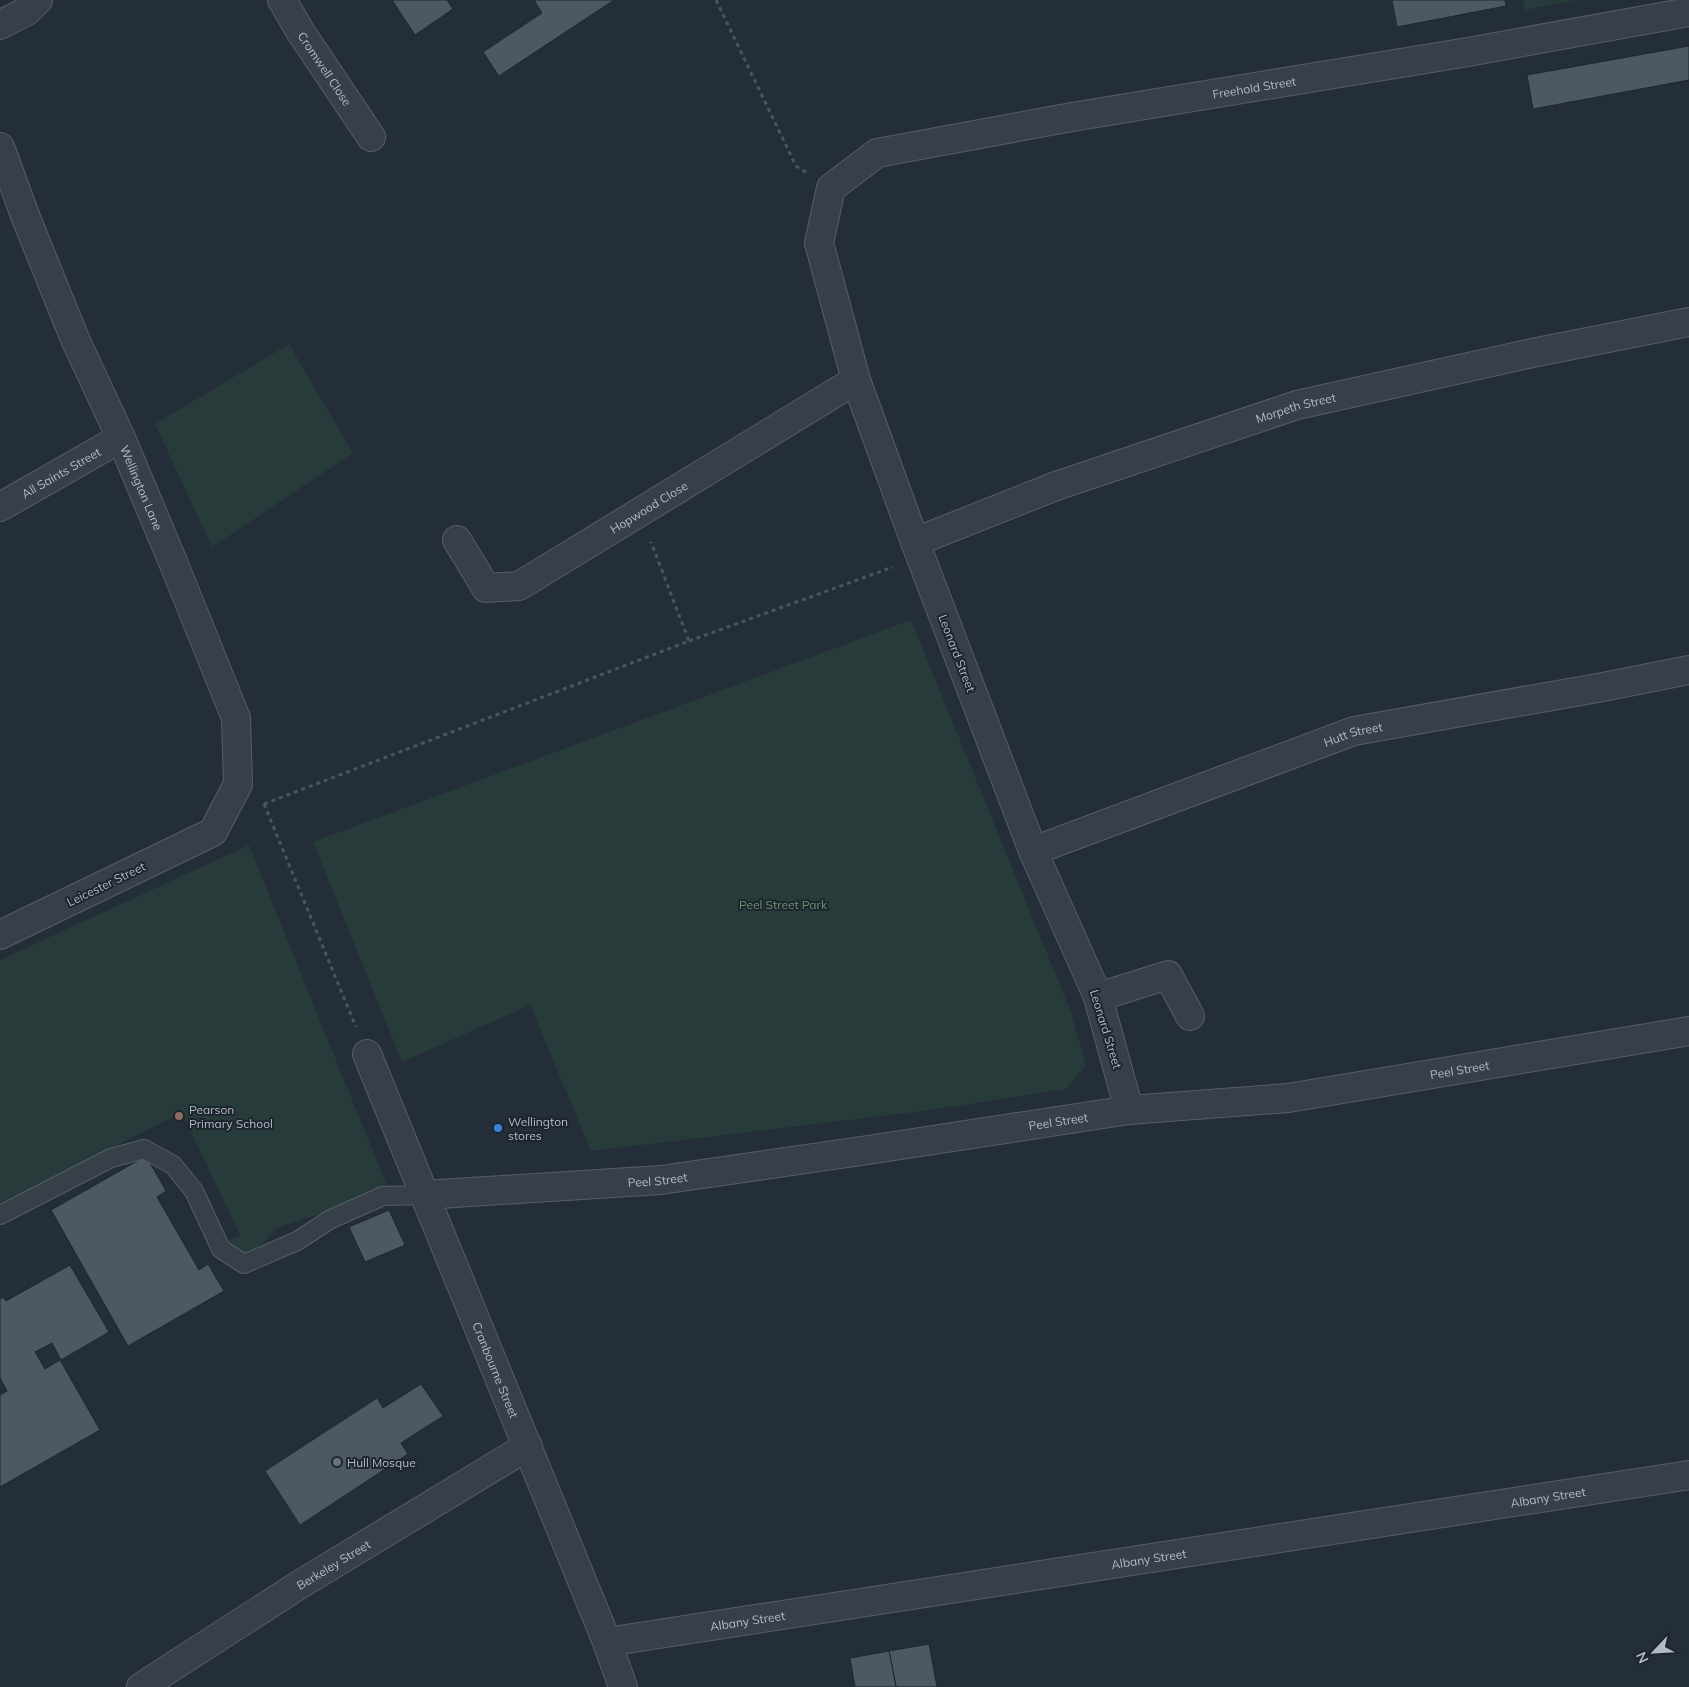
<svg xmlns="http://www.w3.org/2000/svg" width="1689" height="1687" font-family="Mulish,sans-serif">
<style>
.green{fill:#273b3b}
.building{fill:#4c5964;stroke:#1f2730}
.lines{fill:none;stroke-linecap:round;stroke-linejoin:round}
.lane-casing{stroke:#565e67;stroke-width:20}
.street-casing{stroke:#565e67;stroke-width:30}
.path{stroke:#465859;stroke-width:3;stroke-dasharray:4 4;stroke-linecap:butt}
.lane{stroke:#374049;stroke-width:18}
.street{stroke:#374049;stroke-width:28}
.education-dot{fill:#8d6e63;stroke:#1d252e;stroke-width:2}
.shop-dot{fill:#3f7fe0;stroke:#1d252e;stroke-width:2}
.worship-dot{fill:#6b7280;stroke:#1d252e;stroke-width:2}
.labels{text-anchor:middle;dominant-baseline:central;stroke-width:4;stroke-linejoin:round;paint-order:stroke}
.street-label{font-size:12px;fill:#b3bbc5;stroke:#1d252e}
.park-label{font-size:12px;fill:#6c9472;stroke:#1d252e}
.poi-label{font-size:12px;fill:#b3bbc5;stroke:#1d252e;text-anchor:start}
</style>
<rect width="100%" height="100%" fill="#242e39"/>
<g class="green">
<path d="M1523,0H1575L1525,10Z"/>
<path d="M289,344L353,453L212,547L155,424Z"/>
<path d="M911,620L1071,1012L1086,1065L1066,1089L931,1110L591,1151L530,1005L402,1062L313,842Z"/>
<path d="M249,845L389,1191L277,1228L262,1244L245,1256L220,1244L240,1235L182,1113L0,1203V960Z"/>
</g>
<g class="building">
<path d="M392,0H447L453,9L415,35Z"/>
<path d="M534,0H614L499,76L483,52L542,13Z"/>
<path d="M1392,0H1505L1506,6L1397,27Z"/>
<path d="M1689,46V80L1533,109L1527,75Z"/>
<path d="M146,1156L166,1191L157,1197L199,1270L208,1264L224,1291L128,1346L51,1210Z"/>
<path d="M389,1210L405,1245L365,1262L349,1227Z"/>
<path d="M70,1265L109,1332L61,1360L52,1343L35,1352L45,1369L60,1360L100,1430L0,1487V1395L7,1391L0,1378V1299L3,1297L6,1301Z"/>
<path d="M421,1384L443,1416L401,1443L408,1454L300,1525L265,1471L377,1398L383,1408Z"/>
<path d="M929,1644L937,1687H896L889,1651Z"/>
<path d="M889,1651L896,1687H855L850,1658Z"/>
</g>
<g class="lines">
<defs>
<path id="lane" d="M0,1215L111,1158L144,1149L173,1165L194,1191L221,1249L244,1264L297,1241L331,1219L383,1196L424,1195"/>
<g id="street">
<path id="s1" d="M282,0L300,31L371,137"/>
<path d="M0,25L27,11L38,0"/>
<path id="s2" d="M0,147L26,218L75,339L121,438L173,562L236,718L238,784L213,832L0,935"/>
<path id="s3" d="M0,507L121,438"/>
<path id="s4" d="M457,540L486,588L519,586L856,380"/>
<path id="s5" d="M915,542L1056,486L1297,405L1532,353L1689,322"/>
<path id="s6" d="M1033,851L1354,731L1603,687L1689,670"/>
<path d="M1098,997L1168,975L1190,1016"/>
<path id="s7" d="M367,1054L607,1642L623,1687"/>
<path id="s8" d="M1129,1110L1098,997L1033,851L915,542L856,380L819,243L831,188L877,153L1072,117L1468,52L1689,12"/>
<path id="s9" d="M424,1195L661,1180L868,1150L1129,1110L1288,1098L1689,1031"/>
<path id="s10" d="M607,1642L1689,1475"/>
<path id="s11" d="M141,1687L299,1585L528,1446"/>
</g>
</defs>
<use href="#lane" class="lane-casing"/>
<use href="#street" class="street-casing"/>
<g class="path">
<path d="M716,0L796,166L807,173"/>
<path d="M689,641L893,567"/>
<path d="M264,804L689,641L651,542"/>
<path d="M264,804L356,1027"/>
</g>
<use href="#lane" class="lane"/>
<use href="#street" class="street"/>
</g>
<circle class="education-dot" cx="179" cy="1116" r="5"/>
<circle class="shop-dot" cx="498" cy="1128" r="5"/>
<circle class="worship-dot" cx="337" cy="1462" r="5"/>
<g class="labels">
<g class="street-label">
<text stroke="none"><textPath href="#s1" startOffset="81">Cromwell Close</textPath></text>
<text stroke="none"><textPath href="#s8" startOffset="1419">Freehold Street</textPath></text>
<text stroke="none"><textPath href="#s5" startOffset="404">Morpeth Street</textPath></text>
<text stroke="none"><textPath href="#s3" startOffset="70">All Saints Street</textPath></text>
<text stroke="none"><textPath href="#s2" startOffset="369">Wellington Lane</textPath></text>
<text stroke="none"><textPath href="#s4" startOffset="241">Hopwood Close</textPath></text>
<text transform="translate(957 653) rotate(69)">Leonard Street</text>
<text stroke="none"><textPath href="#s6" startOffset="341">Hutt Street</textPath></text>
<text transform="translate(106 884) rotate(-26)">Leicester Street</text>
<text transform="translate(1106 1029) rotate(73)">Leonard Street</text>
<text stroke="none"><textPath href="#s9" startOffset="1044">Peel Street</textPath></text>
<text stroke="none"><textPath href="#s9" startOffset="639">Peel Street</textPath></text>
<text stroke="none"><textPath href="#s9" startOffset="234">Peel Street</textPath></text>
<text stroke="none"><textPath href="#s7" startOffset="341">Cranbourne Street</textPath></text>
<text stroke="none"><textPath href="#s10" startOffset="952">Albany Street</textPath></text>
<text stroke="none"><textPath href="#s10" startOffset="548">Albany Street</textPath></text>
<text stroke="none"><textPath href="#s11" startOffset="228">Berkeley Street</textPath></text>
<text stroke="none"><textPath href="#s10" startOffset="142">Albany Street</textPath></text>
</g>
<g class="park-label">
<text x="783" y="904">Peel Street Park</text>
</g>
<g class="poi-label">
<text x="189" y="1109">Pearson<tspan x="189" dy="14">Primary School</tspan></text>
<text x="508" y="1121">Wellington<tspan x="508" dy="14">stores</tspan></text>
<text x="347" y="1462">Hull Mosque</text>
</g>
</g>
<g transform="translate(1654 1652) rotate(245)" stroke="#1d252e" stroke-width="4" paint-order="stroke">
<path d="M0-4L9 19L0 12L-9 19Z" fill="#b3bbc5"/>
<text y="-8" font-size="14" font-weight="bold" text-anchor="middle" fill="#b3bbc5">N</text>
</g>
</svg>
